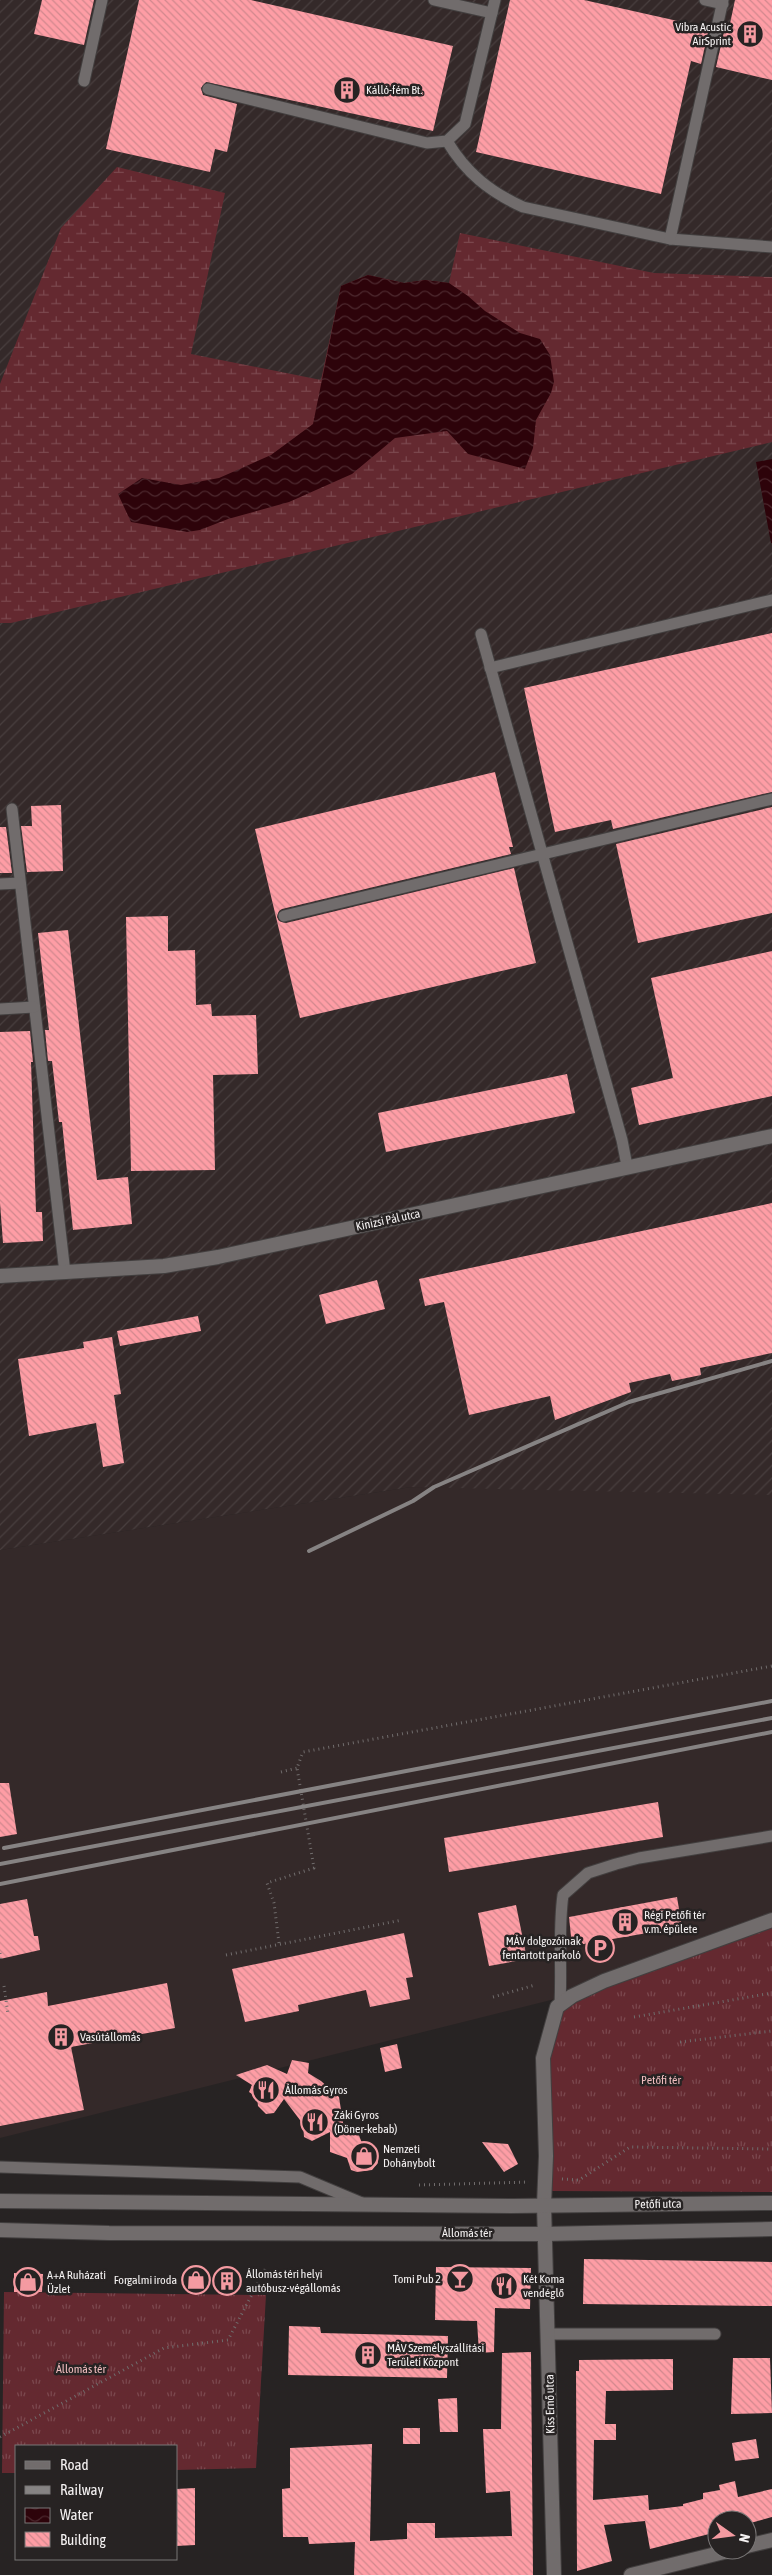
<svg xmlns="http://www.w3.org/2000/svg" width="772" height="2575" font-family="'Asap Condensed',sans-serif">
<style>
.built{fill:#342929}
.industrial{fill:url(#industrial-furrows)}
.grass{fill:url(#grass-tufts)}
.wetland{fill:url(#wetland-marsh)}
.water{fill:url(#water-waves)}
.building{fill:url(#building-back-hatch)}
.lines{fill:none;stroke-linecap:round;stroke-linejoin:round}
.service-casing{stroke:#423f3f;stroke-width:13}
.minor-casing{stroke:#423f3f;stroke-width:16}
.secondary-casing{stroke:#423f3f;stroke-width:16}
.path{stroke:#706c6c;stroke-width:3;stroke-dasharray:1 4;stroke-linecap:butt}
.service{stroke:#716c6c;stroke-width:11}
.minor{stroke:#716c6c;stroke-width:14}
.secondary{stroke:#716c6c;stroke-width:14}
.rail{stroke:#868383;stroke-width:4}
.labels{text-anchor:middle;dominant-baseline:central;stroke-width:5;stroke-linejoin:round;paint-order:stroke}
.poi-label{font-size:12px;fill:#f5f2f2;stroke:#272323;text-anchor:start}
.street-label{font-size:12px;fill:#f5f2f2;stroke:#272323}
.park-label{font-size:12px;fill:#f0bdbf;stroke:#272323}
</style>
<defs>
<pattern id="industrial-furrows" width="10" height="10" patternUnits="userSpaceOnUse" patternTransform="scale(1.25)"><rect width="10" height="10" fill="#342929"/><path d="M-1 1l2-2M0 10L10 0M9 11l2-2" fill="none" stroke="#483e3e"/></pattern>
<pattern id="grass-tufts" width="24" height="20" patternUnits="userSpaceOnUse" patternTransform="scale(1.25)"><rect width="24" height="20" fill="#642930"/><path d="M3 7l-1-3M5 7V3M7 7l1-3M15 17l-1-3M17 17v-4M19 17l1-3" fill="none" stroke="#7b484e"/></pattern>
<pattern id="wetland-marsh" width="20" height="14" patternUnits="userSpaceOnUse" patternTransform="scale(1.25)"><rect width="20" height="14" fill="#642930"/><path d="M1 5h8M5 5V1M11 12h8M15 12V8" fill="none" stroke="#7b484e"/></pattern>
<pattern id="water-waves" width="16" height="10" patternUnits="userSpaceOnUse" patternTransform="scale(1.25)"><rect width="16" height="10" fill="#2d030a"/><path d="M0 5q4-4 8 0t8 0" fill="none" stroke="#4c282e"/></pattern>
<pattern id="building-back-hatch" width="6" height="6" patternUnits="userSpaceOnUse" patternTransform="scale(1.25)"><rect width="6" height="6" fill="#fe9da5"/><path d="M-1 5l2 2M0 0l6 6M5-1l2 2" fill="none" stroke="#d1888e"/></pattern>
</defs>
<rect width="100%" height="100%" fill="#272323"/>
<path class="built" d="M411,1487L772,1491V1917L563,1997L0,2138V1550Z"/>
<path class="industrial" d="M0,0H772V1495L411,1487L0,1550Z"/>
<g class="grass">
<path d="M772,1925V2192L550,2191L544,2076L554,2018L573,1998Z"/>
<path d="M4,2292L266,2295L256,2468L176,2470V2446H16V2473H2Z"/>
</g>
<path class="wetland" d="M117,167L225,193L191,354L321,380L341,286L368,275L404,283L425,280L449,283L460,233L654,273L772,277V442L11,623H0V384L61,228Z"/>
<g class="water">
<path d="M368,275L404,283L425,280L449,283L468,296L485,311L520,333L540,339L550,355L554,382L551,393L536,420L533,448L525,469L468,454L447,431L395,438L352,474L289,502L228,519L200,530L187,532L131,522L118,494L142,478L181,485L219,478L271,455L313,424L341,286Z"/>
<path d="M772,459V543H771L756,462Z"/>
</g>
<g class="building">
<path d="M42,0H94L84,45L34,34Z"/>
<path d="M139,0H251L453,46L433,131L206,82L201,88L203,95L237,104L227,152L215,149L210,172L106,149Z"/>
<path d="M510,0H584L709,28L701,64L691,61L661,194L476,152Z"/>
<path d="M735,0H772V80L716,67L724,32L728,33Z"/>
<path d="M772,633V792L613,829L611,820L555,832L524,688Z"/>
<path d="M495,772L513,847H509L511,854L282,909L279,911L277,917L279,921L286,923L514,868L536,963L300,1018L255,829Z"/>
<path d="M61,805L63,871L27,872L21,826H32L31,806Z"/>
<path d="M772,807V913L638,943L616,844Z"/>
<path d="M0,827H6L12,873H0Z"/>
<path d="M168,916V951L195,950L196,1005L211,1004L212,1016L256,1015L258,1074L213,1075L215,1170L131,1171L126,917Z"/>
<path d="M68,930L97,1180L128,1177L132,1224L73,1230L62,1122H59L52,1061H48L45,1030H49L38,933Z"/>
<path d="M772,951V1096L639,1125L631,1088L673,1078L651,978Z"/>
<path d="M30,1031L33,1062H31L36,1212H42L43,1241L3,1243L0,1203V1032Z"/>
<path d="M567,1074L575,1113L386,1152L378,1113Z"/>
<path d="M772,1203V1353L700,1368L701,1375L672,1381L670,1374L629,1383L631,1392L555,1420L550,1396L469,1415L444,1302L425,1306L419,1279Z"/>
<path d="M377,1280L385,1309L326,1324L319,1295Z"/>
<path d="M198,1316L201,1331L120,1346L117,1331Z"/>
<path d="M112,1337L121,1394L114,1395L124,1463L103,1467L96,1423L29,1436L18,1359L84,1348L83,1342Z"/>
<path d="M0,1783H9L17,1834L0,1837Z"/>
<path d="M658,1802L663,1837L449,1872L444,1838Z"/>
<path d="M677,1897L682,1927L572,1946L569,1917Z"/>
<path d="M27,1899L34,1936H38L40,1950L0,1959V1904Z"/>
<path d="M516,1905L527,1959L489,1966L478,1913Z"/>
<path d="M404,1933L413,1977L406,1978L410,1999L370,2007L366,1990L298,2005L299,2011L245,2022L232,1969Z"/>
<path d="M167,1983L175,2028L71,2047L84,2110L0,2126V2001L47,1992L48,2006Z"/>
<path d="M397,2044L402,2068L385,2072L380,2048Z"/>
<path d="M292,2060L309,2063L308,2073L321,2081L339,2097L343,2123L357,2130L363,2146L376,2155L378,2163L372,2170L357,2172L351,2170L347,2158L330,2152V2132L312,2141L304,2137L303,2124L284,2099L274,2113L266,2114L258,2106L257,2097L249,2092L252,2085L236,2075L267,2065L287,2074Z"/>
<path d="M482,2142L508,2144L518,2164L504,2172Z"/>
<path d="M584,2259L772,2262V2306L583,2304Z"/>
<path d="M436,2267L531,2268L530,2309L495,2308L494,2352L479,2353L477,2321L435,2320Z"/>
<path d="M14,2273L43,2274L42,2292H14Z"/>
<path d="M289,2326L320,2327L321,2333L448,2336L447,2378L288,2375Z"/>
<path d="M531,2352L533,2575H354L355,2542L309,2544L308,2537H283L282,2489L290,2488V2448L372,2444L370,2541L407,2539V2523H435V2538L512,2536L510,2491L486,2493L483,2429H501L502,2353Z"/>
<path d="M733,2358H770L772,2413L731,2414Z"/>
<path d="M673,2359V2390L606,2391L605,2424H616V2440H594L593,2500L648,2495L649,2510L683,2506V2504L703,2499V2493L720,2490L719,2485L735,2481L738,2497L772,2489V2517L747,2524V2520H717V2532L650,2549L645,2521L604,2525L612,2561L577,2571L576,2371H579V2360Z"/>
<path d="M457,2398L458,2432H440L438,2399Z"/>
<rect x="403" y="2428" width="17" height="16"/>
<path d="M756,2439L759,2458L735,2461L732,2443Z"/>
<path d="M195,2488V2545L176,2546V2489Z"/>
</g>
<g class="lines">
<defs>
<g id="service">
<path d="M434,0L492,13"/>
<path d="M705,0L723,4"/>
<path d="M84,81L102,0"/>
<path d="M208,89L427,143L447,141L465,124L495,0"/>
<path d="M447,141C466,173 490,192 523,207L670,239L772,247"/>
<path d="M670,239L723,0"/>
<path d="M481,634L622,1140L627,1166"/>
<path d="M490,668L772,600"/>
<path d="M12,809L65,1273"/>
<path d="M0,884L20,883"/>
<path d="M284,916L772,799"/>
<path d="M0,1009L34,1007"/>
<path d="M560,2004C562,1968 558,1931 563,1895L588,1873L616,1864L639,1858L772,1836"/>
<path d="M0,2167L300,2177L362,2203"/>
<path d="M548,2334H715"/>
</g>
<g id="minor">
<path d="M0,1276L164,1266L218,1257L772,1136"/>
<path d="M747,2546L772,2540"/>
<path d="M554,2575L544,2205L546,2156L543,2058L557,2007L572,1996L604,1981L772,1920"/>
<path d="M631,2575L732,2550"/>
</g>
<g id="secondary">
<path d="M0,2201L512,2206L772,2203"/>
<path d="M0,2230L109,2233L544,2234L772,2229"/>
</g>
</defs>
<use href="#service" class="service-casing"/>
<use href="#minor" class="minor-casing"/>
<use href="#secondary" class="secondary-casing"/>
<g class="path">
<path d="M281,1772L297,1768"/>
<path d="M279,1943L274,1903L267,1883L314,1868L297,1768L303,1752L772,1666"/>
<path d="M0,1953L1,1960"/>
<path d="M226,1955L402,1920"/>
<path d="M4,1986L8,2014"/>
<path d="M493,1997L535,1985"/>
<path d="M634,2017L772,1993"/>
<path d="M680,2042L772,2031"/>
<path d="M562,2179L579,2180L630,2147L772,2149"/>
<path d="M419,2185L529,2182"/>
<path d="M0,2437L164,2348L228,2340L267,2266"/>
</g>
<use href="#service" class="service"/>
<use href="#minor" class="minor"/>
<use href="#secondary" class="secondary"/>
<g class="rail">
<path d="M309,1551L413,1501L434,1487L629,1402L772,1361"/>
<path d="M4,1848L772,1701"/>
<path d="M0,1864L772,1718"/>
<path d="M0,1884L772,1732"/>
</g>
</g>
<defs>
<symbol id="building-ring" viewBox="-11 -11 22 22"><circle r="9.5" fill="#272323" stroke="#f49aa1" stroke-width="1.5"/><path d="M-4-6H4V6H1V3H-1V6H-4ZM-2.5-4.3h1.7v1.8h-1.7ZM.8-4.3h1.7v1.8H.8ZM-2.5-1h1.7V.8h-1.7ZM.8-1h1.7V.8H.8Z" fill="#f49aa1"/></symbol>
<symbol id="parking-ring" viewBox="-11 -11 22 22"><circle r="9.5" fill="#272323" stroke="#f49aa1" stroke-width="1.5"/><path d="M-3.5-5.5H1a3.5 3.5 0 0 1 0 7H-1V5.5H-3.5ZM-1-3.4V-.6H.8a1.4 1.4 0 0 0 0-2.8Z" fill="#f49aa1"/></symbol>
<symbol id="restaurant-ring" viewBox="-11 -11 22 22"><circle r="9.5" fill="#272323" stroke="#f49aa1" stroke-width="1.5"/><path d="M-5-6h1v4h1v-4h1v4h1v-4h1v5L-1.5 .5V6h-2V.5L-5-1ZM5-6V6H3V1.5H1.5Q1.5-4 5-6Z" fill="#f49aa1"/></symbol>
<symbol id="shop-ring" viewBox="-11 -11 22 22"><circle r="9.5" fill="#272323" stroke="#f49aa1" stroke-width="1.5"/><path d="M-5-2.5h2.3a2.7 3.5 0 0 1 5.4 0H5L5.5 6h-11ZM-1.5-2.5h3a1.5 2.3 0 0 0-3 0Z" fill="#f49aa1"/></symbol>
<symbol id="bar-ring" viewBox="-11 -11 22 22"><circle r="9.5" fill="#272323" stroke="#f49aa1" stroke-width="1.5"/><path d="M-6-5H6L.8 .8V4.5H3.5V6h-7V4.5H-.8V.8Z" fill="#f49aa1"/></symbol>
</defs>
<g fill-rule="evenodd">
<use href="#building-ring" x="734" y="18" width="32" height="32"/>
<use href="#building-ring" x="331" y="74" width="32" height="32"/>
<use href="#building-ring" x="609" y="1906" width="32" height="32"/>
<use href="#parking-ring" x="584" y="1932" width="32" height="32"/>
<use href="#building-ring" x="45" y="2021" width="32" height="32"/>
<use href="#restaurant-ring" x="250" y="2074" width="32" height="32"/>
<use href="#restaurant-ring" x="299" y="2106" width="32" height="32"/>
<use href="#shop-ring" x="348" y="2140" width="32" height="32"/>
<use href="#bar-ring" x="444" y="2263" width="32" height="32"/>
<use href="#shop-ring" x="180" y="2264" width="32" height="32"/>
<use href="#building-ring" x="211" y="2265" width="32" height="32"/>
<use href="#shop-ring" x="12" y="2266" width="32" height="32"/>
<use href="#restaurant-ring" x="488" y="2270" width="32" height="32"/>
<use href="#building-ring" x="352" y="2339" width="32" height="32"/>
</g>
<g class="labels">
<g class="poi-label">
<text x="731" y="27" text-anchor="end">Vibra Acustic<tspan x="731" dy="14">AirSprint</tspan></text>
<text x="366" y="90">Kálló-fém Bt.</text>
<text x="644" y="1915">Régi Petőfi tér<tspan x="644" dy="14">v.m. épülete</tspan></text>
<text x="581" y="1941" text-anchor="end">MÁV dolgozóinak<tspan x="581" dy="14">fentartott parkoló</tspan></text>
<text x="80" y="2037">Vasútállomás</text>
<text x="285" y="2090">Állomás Gyros</text>
<text x="334" y="2115">Záki Gyros<tspan x="334" dy="14">(Döner-kebab)</tspan></text>
<text x="383" y="2149">Nemzeti<tspan x="383" dy="14">Dohánybolt</tspan></text>
<text x="246" y="2274">Állomás téri helyi<tspan x="246" dy="14">autóbusz-végállomás</tspan></text>
<text x="47" y="2275">A+A Ruházati<tspan x="47" dy="14">Üzlet</tspan></text>
<text x="441" y="2279" text-anchor="end">Tomi Pub 2</text>
<text x="523" y="2279">Két Koma<tspan x="523" dy="14">vendéglő</tspan></text>
<text x="177" y="2280" text-anchor="end">Forgalmi iroda</text>
<text x="387" y="2348">MÁV Személyszállítási<tspan x="387" dy="14">Területi Központ</tspan></text>
</g>
<g class="street-label">
<text transform="translate(388 1220) rotate(-12)">Kinizsi Pál utca</text>
<text transform="translate(658 2204) rotate(-1)">Petőfi utca</text>
<text x="467" y="2233">Állomás tér</text>
<text transform="translate(550 2404) rotate(-91)">Kiss Ernő utca</text>
</g>
<g class="park-label">
<text x="661" y="2080">Petőfi tér</text>
<text x="81" y="2369">Állomás tér</text>
</g>
</g>
<rect x="15" y="2445" width="162" height="115" fill="#272323" stroke="#797676"/>
<rect x="25" y="2461" width="25" height="8" fill="#716c6c" stroke="#797676"/>
<text x="60" y="2470" font-size="15" fill="#f5f2f2">Road</text>
<rect x="25" y="2486" width="25" height="8" fill="#868383" stroke="#797676"/>
<text x="60" y="2495" font-size="15" fill="#f5f2f2">Railway</text>
<rect x="25" y="2508" width="25" height="15" fill="url(#water-waves)" stroke="#797676"/>
<text x="60" y="2520" font-size="15" fill="#f5f2f2">Water</text>
<rect x="25" y="2532" width="25" height="15" fill="url(#building-back-hatch)" stroke="#797676"/>
<text x="60" y="2545" font-size="15" fill="#f5f2f2">Building</text>
<g transform="translate(732 2535) rotate(104)"><circle r="24" fill="#272323" stroke="#797676"/>
<path d="M0-4L9 19L0 12L-9 19Z" fill="#f49aa1"/>
<text y="-8" font-size="14" font-weight="bold" text-anchor="middle" fill="#f5f2f2">N</text>
</g>
</svg>
